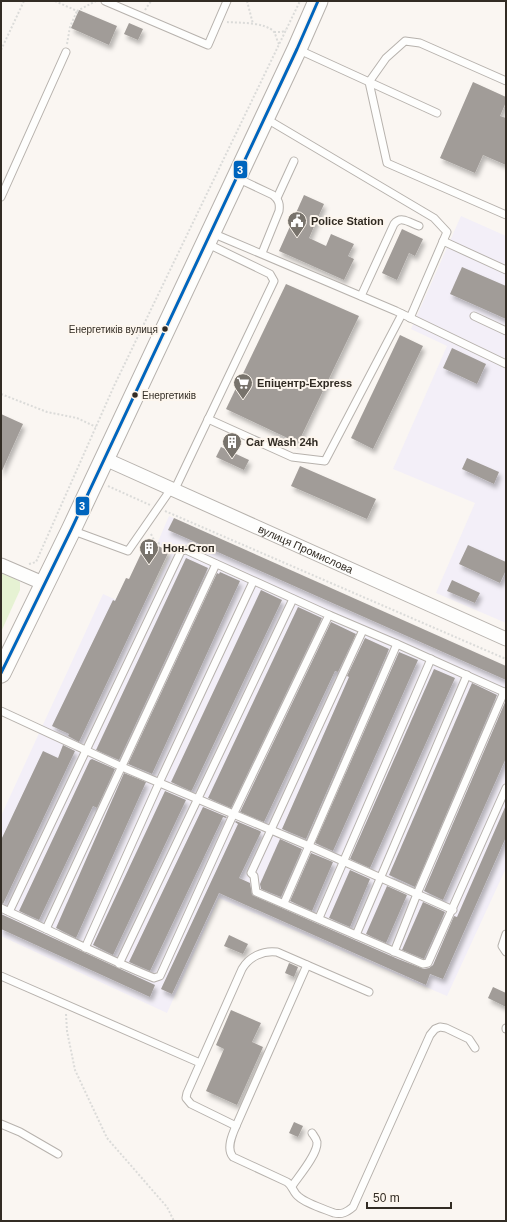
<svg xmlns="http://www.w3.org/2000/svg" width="507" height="1222" font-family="Helvetica,sans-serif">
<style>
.industrial{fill:#f3eff8}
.green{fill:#e6f2d3}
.building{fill:#a19c98;filter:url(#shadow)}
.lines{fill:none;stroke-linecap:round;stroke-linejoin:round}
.service-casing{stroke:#b7b2ad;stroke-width:9}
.minor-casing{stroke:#b7b2ad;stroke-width:15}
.secondary-casing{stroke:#b7b2ad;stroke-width:21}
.path{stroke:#dbdbd9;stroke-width:2;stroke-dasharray:2 2;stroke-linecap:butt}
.service{stroke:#fefefd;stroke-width:7}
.minor{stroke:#fefefd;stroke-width:13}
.secondary{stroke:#fefefd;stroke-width:19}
.bus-1-casing{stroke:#fdf6ee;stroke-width:6}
.bus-1{stroke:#0065bd;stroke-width:3}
.bus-dot{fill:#322c24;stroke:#fdf6ee;stroke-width:1.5}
.labels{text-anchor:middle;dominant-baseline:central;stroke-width:4;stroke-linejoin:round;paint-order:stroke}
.bus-label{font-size:10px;fill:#322c24;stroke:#fdf6ee;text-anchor:end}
.poi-label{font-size:11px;font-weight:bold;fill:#322c24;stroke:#fdf6ee;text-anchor:start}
.street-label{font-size:11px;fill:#322c24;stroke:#fdf6ee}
.line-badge{stroke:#fdf6ee;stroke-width:1.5}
.badge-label{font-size:11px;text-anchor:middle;font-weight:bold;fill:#fff}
</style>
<defs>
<filter id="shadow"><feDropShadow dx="2.5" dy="4.5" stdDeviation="2" flood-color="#0004"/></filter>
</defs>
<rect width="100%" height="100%" fill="#faf6f2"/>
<g class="industrial">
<path d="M461,216L506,236V623L436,593L475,503L393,469L447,346L411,329Z"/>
<path d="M169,516L506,668V868L447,996L219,898L167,1013L1,936V816L103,594L130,606L138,589L151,595L172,551L157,544Z"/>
</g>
<path class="green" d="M1,573L14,578L20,582V590L1,632Z"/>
<g class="building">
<path d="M79,10L117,26L109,45L71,28Z"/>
<path d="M129,23L143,29L138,40L124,34Z"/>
<path d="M473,82L506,97V102L500,116L506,118V165L483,155L475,173L440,158Z"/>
<path d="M304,195L324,204L309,238L326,246L331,234L354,244L348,256L354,259L344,280L279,251Z"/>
<path d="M402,229L423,239L415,256L409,253L397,280L382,273Z"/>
<path d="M462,267L506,286V319L450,294Z"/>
<path d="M286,284L359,316L298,443L226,409Z"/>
<path d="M400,335L423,346L373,449L351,438Z"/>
<path d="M452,348L486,364L477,384L443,368Z"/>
<path d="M1,414L23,424L1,473Z"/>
<path d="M221,447L249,460L244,470L216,457Z"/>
<path d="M467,458L499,472L494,484L462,469Z"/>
<path d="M300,466L376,499L367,519L291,486Z"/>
<path d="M174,518L506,666V680L168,530Z"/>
<path d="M147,541L169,551L79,742L68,736L69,734L52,726L113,600L115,601L126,578L129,579Z"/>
<path d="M468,545L506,562V570L500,583L459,564Z"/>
<path d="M186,558L208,568L119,760L96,750Z"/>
<path d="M220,572L240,581L152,774L150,773L128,764L217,573L219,574Z"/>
<path d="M452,580L480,593L475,603L447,591Z"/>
<path d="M261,590L282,600L192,790L191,791L171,782Z"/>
<path d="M298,607L322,618L231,808L208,798Z"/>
<path d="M331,622L356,634L338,672L335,671L264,822L240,812Z"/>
<path d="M365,638L389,649L306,839L282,829L349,677L347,676Z"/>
<path d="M399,652L418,660L333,851L315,843Z"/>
<path d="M434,669L455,678L370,868L350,859Z"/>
<path d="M472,683L497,695L415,887L389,875Z"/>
<path d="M506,700V758L443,900L424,891Z"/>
<path d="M63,745L75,751L3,904L1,903V840L43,751L58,758Z"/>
<path d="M92,759L115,769L97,808L93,806L39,920L19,911L90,760Z"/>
<path d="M124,773L146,782L76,938L56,928Z"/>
<path d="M165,791L186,800L113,955L93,945Z"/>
<path d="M506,805V837L443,979L430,974L426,985L219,893L172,994L161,989L238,824L235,822L236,821L260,831L261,832L239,878L250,883L252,895L398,959L424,969L429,968L433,965L454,916L457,917Z"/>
<path d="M203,807L227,817L226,818L223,817L150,971L129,962Z"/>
<path d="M280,839L302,849L281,897L261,889L260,884Z"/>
<path d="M311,853L333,862L312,911L290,901Z"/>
<path d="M350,870L370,879L350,927L329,918Z"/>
<path d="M387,886L407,895L386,943L366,934Z"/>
<path d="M423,902L445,912L424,959L402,950Z"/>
<path d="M1,914L155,985L150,997L1,929Z"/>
<path d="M229,935L248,944L243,954L224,946Z"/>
<path d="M289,963L298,967L294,977L285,973Z"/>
<path d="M493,987L506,993V1007L488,998Z"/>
<path d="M231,1010L261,1023L252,1042L263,1047L237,1105L206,1091L224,1049L216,1045Z"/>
<path d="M294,1122L303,1126L298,1137L289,1133Z"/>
</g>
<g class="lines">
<defs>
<g id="service">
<path d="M105,1L208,45L227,1"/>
<path d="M297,49L437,113"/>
<path d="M506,81L420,43L405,41L386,58L369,82L387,163L506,215"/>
<path d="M265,118L434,218L447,232L410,318"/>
<path d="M237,178L273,195C279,200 280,204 279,211L262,253"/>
<path d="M1,197L66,52"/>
<path d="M277,198L294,161"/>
<path d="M212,233L396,311L506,364"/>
<path d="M443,241L506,270"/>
<path d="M361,296L394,224C401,215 410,223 419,226"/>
<path d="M474,316L506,331"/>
<path d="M208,419L292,457L325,461L402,314"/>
<path d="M174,491L274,281L270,274L206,243"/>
<path d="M71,530L128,551L171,489"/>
<path d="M329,615L397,644L506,693"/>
<path d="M363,630L251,873L254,876L256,892L423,964L428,963L506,788"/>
<path d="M1,711L122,767L309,846L453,910"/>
<path d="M284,903L397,644"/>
<path d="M1,908C16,915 31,922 46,929C82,946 117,963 154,978L160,976L233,815L329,615L186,550L181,551L9,912"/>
<path d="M319,918L431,659"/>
<path d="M46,929L216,564"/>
<path d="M506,934L502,946L506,952"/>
<path d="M356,935L467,675"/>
<path d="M85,948L159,783L253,582"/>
<path d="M394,952L417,894L504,692"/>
<path d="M119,964L293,599"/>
<path d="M307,965L236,1126C232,1135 226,1149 233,1157L287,1182C293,1186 293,1193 299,1197C307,1204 324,1209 334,1213C342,1215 347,1212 353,1207L430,1035L435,1029L440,1027L446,1028L469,1039L475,1048"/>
<path d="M1,976L200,1063"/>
<path d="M506,1028V1029"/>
<path d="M1,1124L20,1132L58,1154"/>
<path d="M236,1126L191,1104L186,1098L187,1093L242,969C249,957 263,950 277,952L369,992"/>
<path d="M292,1186C299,1176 318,1154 317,1142C316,1138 314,1136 312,1133"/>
</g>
<g id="minor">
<path id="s1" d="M105,459L506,639"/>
<path d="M1,565L45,584"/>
</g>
<path id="secondary" d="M1,673L71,530L297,49L318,1"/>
</defs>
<use href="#service" class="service-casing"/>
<use href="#minor" class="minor-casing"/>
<use href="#secondary" class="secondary-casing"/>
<g class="path">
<path d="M55,1L77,11L96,1"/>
<path d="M247,1L253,24"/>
<path d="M145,10L151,1"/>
<path d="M227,22C239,23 266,22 274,32C276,35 277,41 279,44"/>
<path d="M274,32H282L286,30"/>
<path d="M67,44L70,27L77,11"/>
<path d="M1,50L24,1"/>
<path d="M1,394L47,412L77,418L96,427"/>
<path d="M108,486L150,505"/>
<path d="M165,511L506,659"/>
<path d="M151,534L155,542L173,548"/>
<path d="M29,564L36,562L114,386L300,1"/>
<path d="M66,1014L67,1031L75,1070L107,1138L167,1207L174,1221"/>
</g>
<use href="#service" class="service"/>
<use href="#minor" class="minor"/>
<use href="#secondary" class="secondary"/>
<defs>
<path id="bus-1" d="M1,673L71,530L297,49L318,1"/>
</defs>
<use href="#bus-1" class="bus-1-casing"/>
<use href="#bus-1" class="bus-1"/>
</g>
<defs>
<symbol id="civic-pin" viewBox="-11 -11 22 30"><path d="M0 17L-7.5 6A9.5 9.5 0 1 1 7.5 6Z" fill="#78736c" stroke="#fdf6ee"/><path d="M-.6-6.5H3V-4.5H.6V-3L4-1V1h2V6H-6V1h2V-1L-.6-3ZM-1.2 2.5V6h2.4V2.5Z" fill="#fff"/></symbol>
<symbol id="supermarket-pin" viewBox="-11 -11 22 30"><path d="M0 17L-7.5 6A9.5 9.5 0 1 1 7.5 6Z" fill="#78736c" stroke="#fdf6ee"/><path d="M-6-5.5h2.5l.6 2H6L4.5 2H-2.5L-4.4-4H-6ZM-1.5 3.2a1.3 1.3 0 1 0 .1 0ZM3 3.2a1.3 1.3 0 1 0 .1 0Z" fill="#fff"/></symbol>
<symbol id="building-pin" viewBox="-11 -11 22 30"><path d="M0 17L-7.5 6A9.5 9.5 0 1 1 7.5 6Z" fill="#78736c" stroke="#fdf6ee"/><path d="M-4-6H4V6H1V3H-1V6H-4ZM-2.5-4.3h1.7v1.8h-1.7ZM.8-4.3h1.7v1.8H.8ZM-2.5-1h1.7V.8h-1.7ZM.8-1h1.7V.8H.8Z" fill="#fff"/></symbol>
</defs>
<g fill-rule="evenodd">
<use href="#civic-pin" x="286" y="210" width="22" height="30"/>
<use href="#supermarket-pin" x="232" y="372" width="22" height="30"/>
<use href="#building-pin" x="221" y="431" width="22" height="30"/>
<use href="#building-pin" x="138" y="537" width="22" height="30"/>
</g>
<g class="bus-dot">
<circle cx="165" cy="329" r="3.5"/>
<circle cx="135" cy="395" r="3.5"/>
</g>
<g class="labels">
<g class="bus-label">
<text x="158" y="329">Енергетиків вулиця</text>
<text x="142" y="395" text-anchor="start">Енергетиків</text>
</g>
<g class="poi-label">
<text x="311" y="221">Police Station</text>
<text x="257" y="383">Епіцентр-Express</text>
<text x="246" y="442">Car Wash 24h</text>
<text x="163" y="548">Нон-Стоп</text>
</g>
<g class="street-label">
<text stroke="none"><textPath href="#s1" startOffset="220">вулиця Промислова</textPath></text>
</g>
</g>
<g class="line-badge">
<rect x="233" y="160" width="15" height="19" rx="4" fill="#0065bd"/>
<rect x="75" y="496" width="15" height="20" rx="4" fill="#0065bd"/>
</g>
<g class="badge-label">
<text x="240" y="174">3</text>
<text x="82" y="510">3</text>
</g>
<rect width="507" height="1222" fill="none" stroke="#322c24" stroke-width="4"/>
<path d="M367 1202v6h84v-6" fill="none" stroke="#322c24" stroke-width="2"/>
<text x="373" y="1202" font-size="12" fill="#322c24" stroke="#fdf6ee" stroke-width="3" paint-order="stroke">50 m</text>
</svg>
